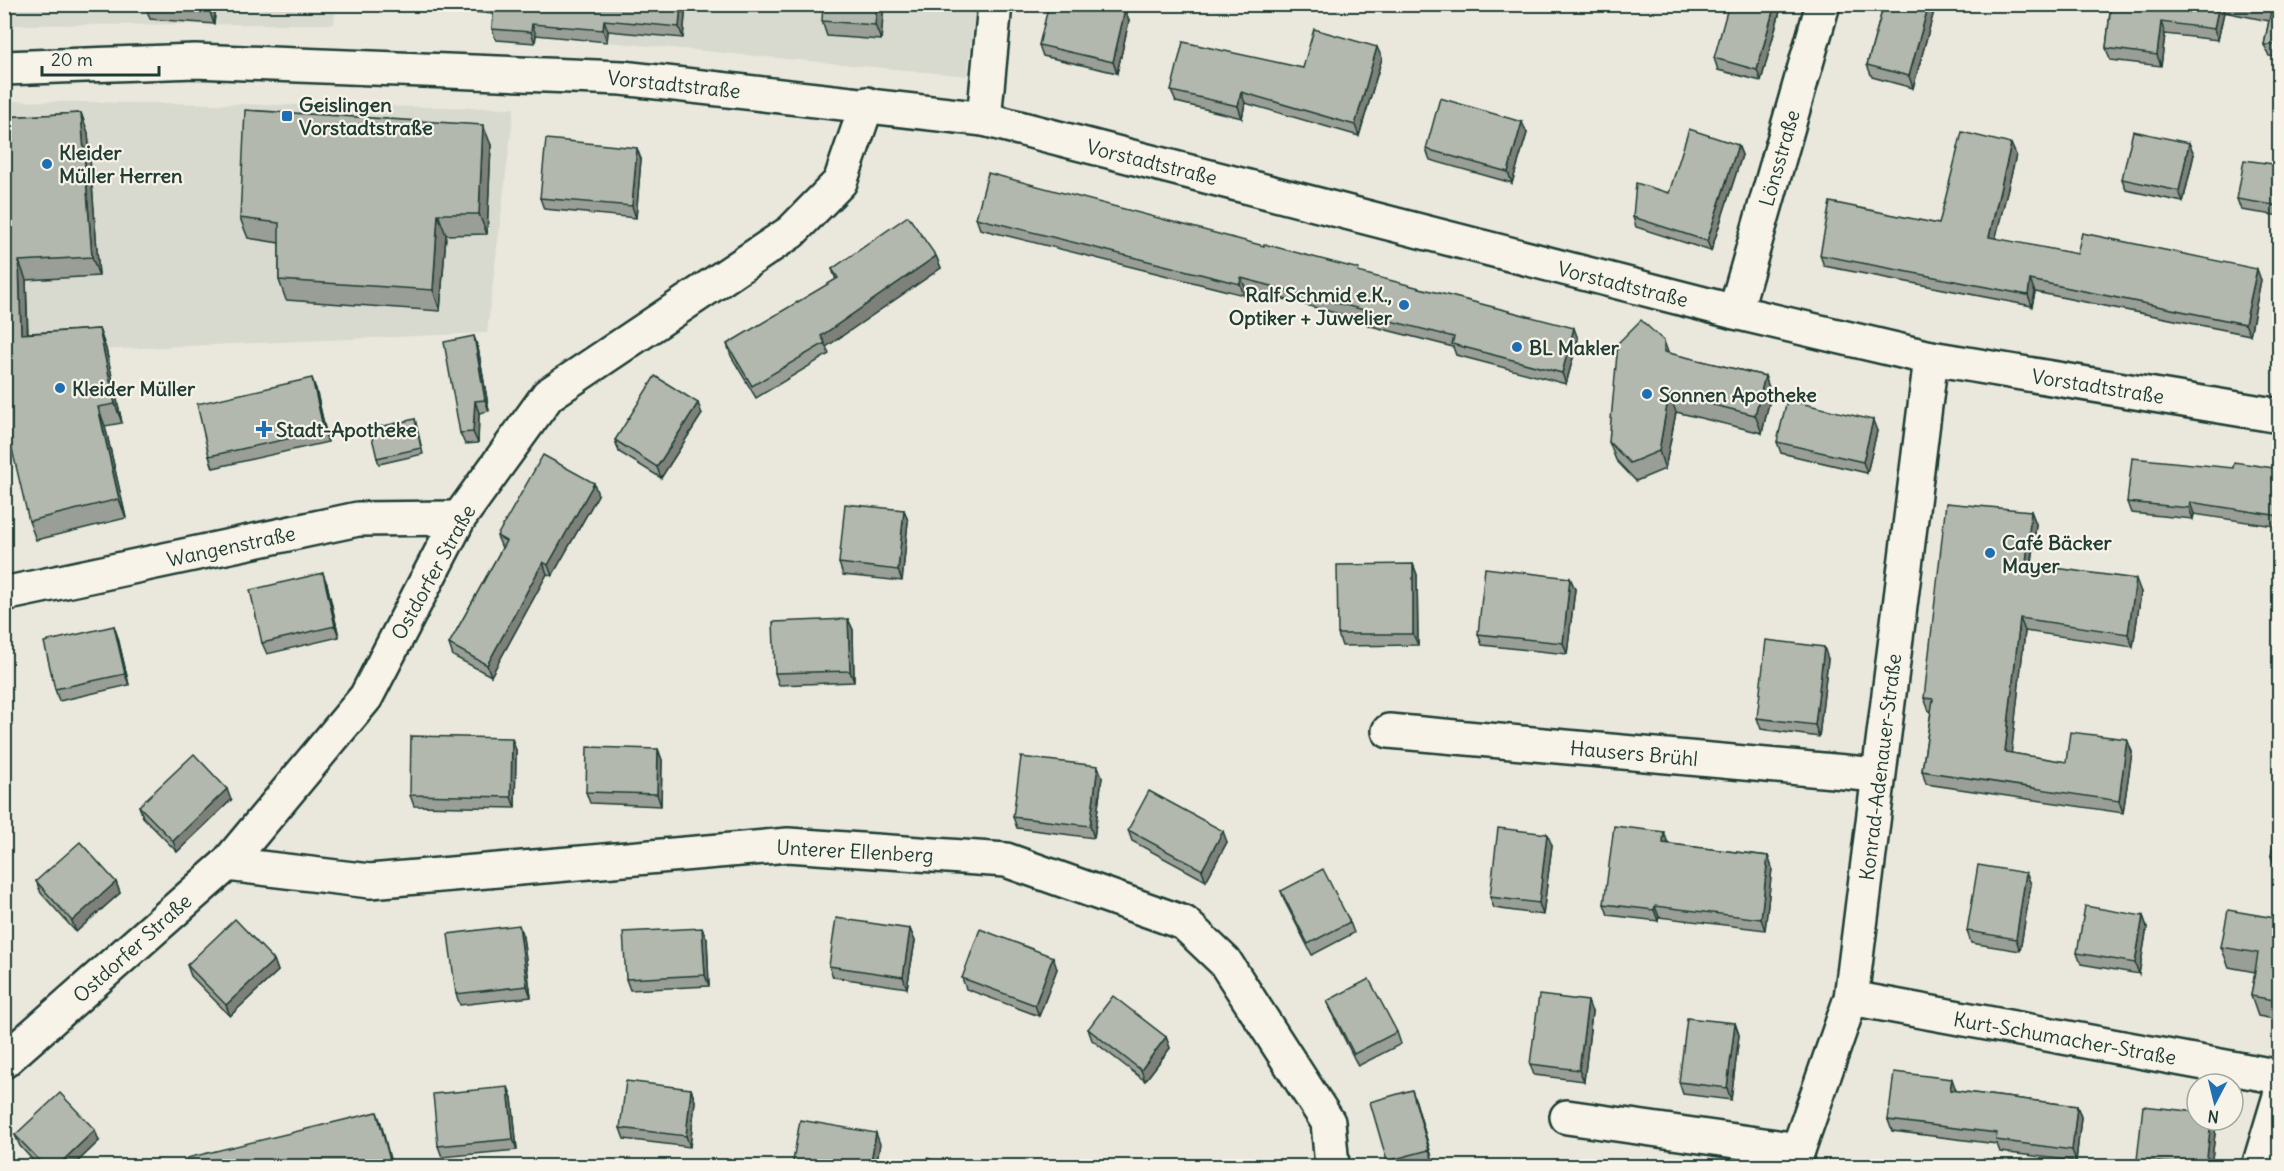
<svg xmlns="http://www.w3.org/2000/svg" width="2284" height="1171" font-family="Delius,sans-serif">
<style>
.built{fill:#d9dacf}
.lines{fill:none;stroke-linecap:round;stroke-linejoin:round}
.street-casing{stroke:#1f3d34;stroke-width:38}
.secondary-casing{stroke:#1f3d34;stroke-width:38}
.street{stroke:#f7f3e8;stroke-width:33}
.secondary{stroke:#f7f3e8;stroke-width:33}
.wall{fill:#999e96;stroke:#1f3d34;stroke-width:1.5}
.shaded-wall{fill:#7d817a;stroke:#1f3d34;stroke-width:1.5}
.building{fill:#b2b8ae;stroke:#1f3d34;stroke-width:1.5}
.poi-dot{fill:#1f6fb2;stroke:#f7f3e8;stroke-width:2}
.labels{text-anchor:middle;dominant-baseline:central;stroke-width:4.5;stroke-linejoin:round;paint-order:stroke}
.street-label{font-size:20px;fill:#1f3d34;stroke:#f7f3e8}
.poi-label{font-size:20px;font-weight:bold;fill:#1f3d34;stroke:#f7f3e8;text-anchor:start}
</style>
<rect width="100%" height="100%" fill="#eae8dd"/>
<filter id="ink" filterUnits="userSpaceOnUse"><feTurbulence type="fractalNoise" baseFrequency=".0167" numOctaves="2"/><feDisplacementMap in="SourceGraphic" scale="12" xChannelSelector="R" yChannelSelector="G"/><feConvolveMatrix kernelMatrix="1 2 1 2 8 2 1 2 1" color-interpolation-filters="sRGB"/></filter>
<g filter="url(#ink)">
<g class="built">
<path d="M4,5H336L334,24L5,25Z"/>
<path d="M610,5H976L967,76L607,42Z"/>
<path d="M4,101L514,108L487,333L5,354Z"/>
</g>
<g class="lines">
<defs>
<g id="street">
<path d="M984,119L995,4"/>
<path d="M1735,312L1823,4"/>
<path d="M4,594L358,519L459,518"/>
<path d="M1389,731L1878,775"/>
<path d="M227,864L370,881L788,845L1006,860L1184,923L1225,962L1328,1122L1332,1166"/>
<path d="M1851,998L2280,1077"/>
<path d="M1567,1117L1798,1150"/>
<path d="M1790,1166L1798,1150L1851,998L1931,358"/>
<path d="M2259,1166L2280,1096"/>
</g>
<g id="secondary">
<path d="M4,68L195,61L622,78L984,119L1735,312L1931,358L2280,416"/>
<path d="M4,1061L227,864L366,697L459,518L548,395L791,232L840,182L867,104"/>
</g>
</defs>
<use href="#street" class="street-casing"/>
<use href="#secondary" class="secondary-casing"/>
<use href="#street" class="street"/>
<use href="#secondary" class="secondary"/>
</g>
<g class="wall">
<path d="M145,4H216L214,24L150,19Z"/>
<path d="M398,4H686L683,38L608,31L607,42L536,35L535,43L496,40L492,29L493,14Z"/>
<path d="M884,4L881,40L827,36L822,21Z"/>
<path d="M1782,4L1761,81L1718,70L1714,58Z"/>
<path d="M1884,4H1936L1913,88L1872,77L1867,65Z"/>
<path d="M2001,4H2020L2019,9Z"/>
<path d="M2111,4H2280V57L2269,56L2264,45L2269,21L2224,12L2218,40L2165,34L2161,66L2110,60L2106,48Z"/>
<path d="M1125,10L1129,21L1117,73L1043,56L1039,45Z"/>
<path d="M1382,58L1359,136L1245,103L1242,118L1176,102L1171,91L1303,68Z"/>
<path d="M81,113L88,133L99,276L26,280L28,333L99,329L106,349L122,423L105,426L126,518L36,540L29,521L4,117Z"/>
<path d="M1527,133L1512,183L1430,160L1426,149Z"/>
<path d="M2189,143L2194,154L2183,202L2126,190L2122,179Z"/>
<path d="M2011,144L2016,155L1995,239L2077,254L2261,280L2250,335L2035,292L2032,306L1824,266L1820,255L1939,224Z"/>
<path d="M491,145L487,234L446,235L440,311L286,300L279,280V243L248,238L240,218Z"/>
<path d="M1738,145L1742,155L1711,251L1636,227L1633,217L1669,193Z"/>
<path d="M641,159L636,218L544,209L540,198Z"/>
<path d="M2280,165V216L2241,210L2237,199Z"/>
<path d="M976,218L1360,273L1578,339L1566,384L1456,355L1453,347L1367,325L1365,321L1246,289L1244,295L980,229Z"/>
<path d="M936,256L941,268L826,347L829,354L756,398L731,356L727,344L836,280L832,269Z"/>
<path d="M478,348L489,411L479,413L478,443L465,444L460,433Z"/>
<path d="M1668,353L1765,376L1771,394L1762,433L1676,412L1665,469L1636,481L1616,460L1609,442Z"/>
<path d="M316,389L328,442L213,468L209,456Z"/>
<path d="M702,414L661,478L619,452L615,440Z"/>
<path d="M415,419L423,454L379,464L377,458Z"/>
<path d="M1877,431L1867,473L1781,453L1777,442Z"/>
<path d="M2233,468L2280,469V527L2194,514L2193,519L2131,513L2127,502Z"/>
<path d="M598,495L552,576L547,574L491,676L453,656L449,644L502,548L497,536Z"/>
<path d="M904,510L908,521L902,581L843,575L839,563Z"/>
<path d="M2031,511L2036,524L2032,565L2141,592L2133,647L2025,631L2011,753L2066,762L2127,739L2132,752L2123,813L1926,784L1922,771L1931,711H1929L1924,698Z"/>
<path d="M1413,564L1417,575L1418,645L1342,646L1338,634Z"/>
<path d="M1570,578L1575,589L1567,654L1482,645L1478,634Z"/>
<path d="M327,584L339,637L267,654L262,643Z"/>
<path d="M848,619L853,630L854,682L779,685L775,673Z"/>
<path d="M114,626L118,638L129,685L59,701L55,689Z"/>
<path d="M1828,659L1819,737L1761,729L1757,718Z"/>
<path d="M658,749L662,760L661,806L590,803L586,792Z"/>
<path d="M516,750L515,808L414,806L410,795Z"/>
<path d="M1102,777L1094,838L1017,828L1013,817Z"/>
<path d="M231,800L177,852L143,817L139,806Z"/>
<path d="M2280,817V868L2275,867L2271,856Z"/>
<path d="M1128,830L1227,842L1206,881L1132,841Z"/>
<path d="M1668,843V844L1768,856L1772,868L1765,930L1659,917L1658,921L1608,915L1604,904Z"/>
<path d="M1552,845L1543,915L1494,908L1490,897Z"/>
<path d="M2026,873L2031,884L2020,951L1971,943L1967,931Z"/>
<path d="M36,881L116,882L120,893L76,932L41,893Z"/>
<path d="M1281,891L1350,922L1354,933L1312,955L1285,902Z"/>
<path d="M2143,916L2147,927L2139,974L2081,964L2077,953Z"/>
<path d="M2280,919V1020L2258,1016L2251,996L2255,972L2229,967L2221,947Z"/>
<path d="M910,929L915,941L907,988L833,977L829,966Z"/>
<path d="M523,937L531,997L460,1005L456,994Z"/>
<path d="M707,939L709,986L630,990L626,979Z"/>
<path d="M274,960L278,971L230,1016L191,976L187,965Z"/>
<path d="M1057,969L1039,1016L966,989L962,978Z"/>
<path d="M1327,1001L1397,1032L1401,1044L1358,1066L1331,1012Z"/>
<path d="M1592,1012L1584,1081L1534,1075L1530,1064Z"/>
<path d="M1735,1023L1739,1035L1731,1100L1683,1094L1679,1082Z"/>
<path d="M1088,1029L1166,1037L1170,1048L1145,1081L1092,1040Z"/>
<path d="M508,1087L512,1098L517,1150L442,1157L438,1146Z"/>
<path d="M691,1089L695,1101L690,1147L624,1139L620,1128Z"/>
<path d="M1956,1091L2077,1106L2081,1117L2076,1161L2000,1152L1997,1144L1892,1131L1888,1120Z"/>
<path d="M1416,1102L1433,1161L1412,1167H1389L1387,1161Z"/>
<path d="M2216,1125L2211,1167H2140L2137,1160Z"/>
<path d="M15,1135L99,1141L72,1167H39L20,1146Z"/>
</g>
<g class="shaded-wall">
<path d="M210,4H216L214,24L209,9Z"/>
<path d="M681,4H686L683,38L679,27Z"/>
<path d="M877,4H884L881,40L875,25Z"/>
<path d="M1775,4H1782L1761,81L1757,70Z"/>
<path d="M1929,4H1936L1913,88L1909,76Z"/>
<path d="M2219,4H2221L2224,12L2218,40L2214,29Z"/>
<path d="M1125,10L1129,21L1117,73L1113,62Z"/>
<path d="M604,20L608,31L607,42L603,30Z"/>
<path d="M2161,22L2165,34L2161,66L2157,55Z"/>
<path d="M532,24L536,35L535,43L531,32Z"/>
<path d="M1377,47L1382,58L1359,136L1355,125Z"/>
<path d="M1241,92L1245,103L1242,118L1238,106Z"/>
<path d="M81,113L88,133L99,276L92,257Z"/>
<path d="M1522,122L1527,133L1512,183L1508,172Z"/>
<path d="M483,125L491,145L487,234L479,214Z"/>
<path d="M2189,143L2194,154L2183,202L2179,191Z"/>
<path d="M2011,144L2016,155L1993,249L1989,237Z"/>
<path d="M1738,145L1742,155L1711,251L1707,241Z"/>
<path d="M637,148L641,159L636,218L632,206Z"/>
<path d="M438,214L446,235L440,311L433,290Z"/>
<path d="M936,256L941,268L826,347L821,336Z"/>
<path d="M19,261L26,280L28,353L21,334Z"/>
<path d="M2257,269L2261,280L2250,335L2245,324Z"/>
<path d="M1241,278L1246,289L1244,295L1240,284Z"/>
<path d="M2030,280L2035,292L2032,306L2028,295Z"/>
<path d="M1574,328L1578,339L1566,384L1562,373Z"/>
<path d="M99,329L106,349L122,423L115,404Z"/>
<path d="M474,336L478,348L489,411L485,400Z"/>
<path d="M1664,341L1670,358L1664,352Z"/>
<path d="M1765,376L1771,394L1762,433L1755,415Z"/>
<path d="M312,378L316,389L328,442L324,431Z"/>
<path d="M1669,394L1676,412L1665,469L1659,451Z"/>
<path d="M475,401L479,413L478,443L473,432Z"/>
<path d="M698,403L702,414L661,478L657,467Z"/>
<path d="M98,407L105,426L126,518L119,499Z"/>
<path d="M1873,420L1877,431L1867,473L1863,462Z"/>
<path d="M594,483L598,495L552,576L548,565Z"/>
<path d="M2190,502L2194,514L2193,519L2189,508Z"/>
<path d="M904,510L908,521L902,581L898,570Z"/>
<path d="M2031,511L2036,524L2030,576L2026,564Z"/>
<path d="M543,562L547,574L491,676L487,665Z"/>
<path d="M1413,564L1417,575L1418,645L1413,634Z"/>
<path d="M323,573L327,584L339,637L335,626Z"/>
<path d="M1570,578L1575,589L1567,654L1563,643Z"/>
<path d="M2136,579L2141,592L2133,647L2128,634Z"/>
<path d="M2020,618L2025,631L2010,765L2005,752Z"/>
<path d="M848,619L853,630L854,682L850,671Z"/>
<path d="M114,626L118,638L129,685L125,674Z"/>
<path d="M1824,647L1828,659L1819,737L1815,725Z"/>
<path d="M512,738L516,750L515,808L511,797Z"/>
<path d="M2127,739L2132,752L2123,813L2119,801Z"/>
<path d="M658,749L662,760L661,806L657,794Z"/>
<path d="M1098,766L1102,777L1094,838L1090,826Z"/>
<path d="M227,789L231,800L177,852L173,841Z"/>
<path d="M1223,831L1227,842L1206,881L1202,870Z"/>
<path d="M1664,832L1668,843L1667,855L1663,843Z"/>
<path d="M1547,834L1552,845L1543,915L1539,903Z"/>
<path d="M1768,856L1772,868L1765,930L1761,919Z"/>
<path d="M2026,873L2031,884L2020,951L2016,939Z"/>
<path d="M116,882L120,893L76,932L72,921Z"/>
<path d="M1655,906L1659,917L1658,921L1654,910Z"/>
<path d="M2143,916L2147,927L2139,974L2135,963Z"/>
<path d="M519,925L523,937L531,997L527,986Z"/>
<path d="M702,928L707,939L709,986L705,975Z"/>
<path d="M910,929L915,941L907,988L903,977Z"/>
<path d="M1053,957L1057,969L1039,1016L1035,1005Z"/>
<path d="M274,960L278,971L230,1016L226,1005Z"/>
<path d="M1588,1001L1592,1012L1584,1081L1579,1070Z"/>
<path d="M1735,1023L1739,1035L1731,1100L1727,1088Z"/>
<path d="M1166,1037L1170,1048L1145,1081L1141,1070Z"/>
<path d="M1952,1079L1956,1090H1950Z"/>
<path d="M508,1087L512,1098L517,1150L513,1139Z"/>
<path d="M691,1089L695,1101L690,1147L686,1136Z"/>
<path d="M1412,1090L1416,1102L1433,1161L1429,1150Z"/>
<path d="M2077,1106L2081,1117L2076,1161L2072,1150Z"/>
<path d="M377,1112L381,1123L392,1167L391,1164Z"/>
<path d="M2211,1120H2214L2216,1125L2211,1167H2206Z"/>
<path d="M95,1130L99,1141L72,1167H56Z"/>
<path d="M876,1133L880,1144L876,1167H870Z"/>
</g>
<g class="building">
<path d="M145,4H210L209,9Z"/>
<path d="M494,4H681L679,27L604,20L603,30L532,24L531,32L492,29Z"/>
<path d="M823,4H877L875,25L822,21Z"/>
<path d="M1049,4H1103L1125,10L1113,62L1039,45Z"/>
<path d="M1729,4H1775L1757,70L1714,58Z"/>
<path d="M1884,4H1929L1909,76L1867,65Z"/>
<path d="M2111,4H2219L2214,29L2161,22L2157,55L2106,48Z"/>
<path d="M2238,4H2280V45H2264L2271,11Z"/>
<path d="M1314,29L1377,47L1355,125L1241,92L1238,106L1171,91L1183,42L1303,68Z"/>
<path d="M1440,98L1522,122L1508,172L1426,149Z"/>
<path d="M245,110L483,125L479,214H438L433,290L279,280V223L240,218Z"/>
<path d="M81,113L92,257L19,261L21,334L99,329L115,404L98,407L119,499L29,521L4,415V117Z"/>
<path d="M1689,129L1738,145L1707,241L1633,217L1636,183L1669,193Z"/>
<path d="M2133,131L2189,143L2179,191L2122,179Z"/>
<path d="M1962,132L2011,144L1989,237L2077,254L2082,233L2257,269L2245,324L2030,280L2028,295L1820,255L1830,202L1939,224Z"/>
<path d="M546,139L637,148L632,206L540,198Z"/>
<path d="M2244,160L2280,165V206L2237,199Z"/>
<path d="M988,173L1264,246V244L1359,269L1358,272L1574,328L1562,373L1452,344L1454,337L1363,314L1364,310L1241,278L1240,284L976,218Z"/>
<path d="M908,216L936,256L821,336L825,343L752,386L727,344L838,278L832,269Z"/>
<path d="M1641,320L1664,341V352L1765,376L1755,415L1669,394L1659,451L1630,463L1609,442L1618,343Z"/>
<path d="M474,336L485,400L475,401L473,432L460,433L444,342Z"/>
<path d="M655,376L698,403L657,467L615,440Z"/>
<path d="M312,378L324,431L209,456L197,404Z"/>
<path d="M1787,400L1873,420L1863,462L1777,442Z"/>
<path d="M415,419L421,448L377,458L370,429Z"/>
<path d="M543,455L594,483L548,565L543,562L487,665L449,644L506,541L497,536Z"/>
<path d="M2132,458L2233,468L2234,462L2280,469V516L2190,502L2189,508L2127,502Z"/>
<path d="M1946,503L2031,511L2026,564L2136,579L2128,634L2020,618L2005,752L2066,762L2070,732L2127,739L2119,801L1922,771L1933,699L1924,698Z"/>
<path d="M845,504L904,510L898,570L839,563Z"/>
<path d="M1413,564V634H1338L1337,565Z"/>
<path d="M1485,568L1570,578L1563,643L1478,634Z"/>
<path d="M323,573L335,626L262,643L250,590Z"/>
<path d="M848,619L850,671L775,673L773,622Z"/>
<path d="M114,626L125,674L55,689L44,642Z"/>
<path d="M1766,640L1824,647L1815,725L1757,718Z"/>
<path d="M411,736L512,738L511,797L410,795Z"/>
<path d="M587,747L658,749L657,794L586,792Z"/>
<path d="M194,754L227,789L173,841L139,806Z"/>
<path d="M1021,757L1098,766L1090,826L1013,817Z"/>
<path d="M1149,791L1223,831L1202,870L1128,830Z"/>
<path d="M2280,817V857L2271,856Z"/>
<path d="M1614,826L1664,832L1663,843L1768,856L1761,919L1655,906L1654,910L1604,904Z"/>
<path d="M1498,828L1547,834L1539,903L1490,897Z"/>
<path d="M80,842L116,882L72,921L36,881Z"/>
<path d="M1978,865L2026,873L2016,939L1967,931Z"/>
<path d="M1323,869L1350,922L1308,944L1281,891Z"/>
<path d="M2085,906L2143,916L2135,963L2077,953Z"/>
<path d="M2228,910L2280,919V1001L2251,996L2258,953L2221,947Z"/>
<path d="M836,918L910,929L903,977L829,966Z"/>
<path d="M235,919L274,960L226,1005L187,965Z"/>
<path d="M519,925L527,986L456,994L448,934Z"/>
<path d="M702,928L705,975L626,979L623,932Z"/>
<path d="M980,929L1053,957L1035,1005L962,978Z"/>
<path d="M1369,979L1397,1032L1354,1054L1327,1001Z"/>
<path d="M1539,995L1588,1001L1579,1070L1530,1064Z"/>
<path d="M1113,996L1166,1037L1141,1070L1088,1029Z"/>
<path d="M1687,1018L1735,1023L1727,1088L1679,1082Z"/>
<path d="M1894,1072L1952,1079L1950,1090L2077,1106L2072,1150L1996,1140L1997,1133L1888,1120Z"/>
<path d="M626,1081L691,1089L686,1136L620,1128Z"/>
<path d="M508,1087L513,1139L438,1146L433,1094Z"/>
<path d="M1412,1090L1429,1150L1387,1161L1370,1102Z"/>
<path d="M60,1093L95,1130L56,1167H46L15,1135Z"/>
<path d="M2143,1106L2197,1112V1120H2211L2206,1167L2137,1160Z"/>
<path d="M377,1112L391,1164L382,1167H189L187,1158Z"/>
<path d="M800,1120L876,1133L870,1167H792Z"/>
<path d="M927,1158L951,1167H924Z"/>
</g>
</g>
<g class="poi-dot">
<rect x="281" y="110" width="12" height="12" rx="3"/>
<circle cx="47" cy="164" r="6"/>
<circle cx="1404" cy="305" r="6"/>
<circle cx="1517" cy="347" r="6"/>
<circle cx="60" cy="388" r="6"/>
<circle cx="1647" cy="394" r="6"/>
<path d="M261 420h6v6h6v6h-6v6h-6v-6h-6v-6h6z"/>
<circle cx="1990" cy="553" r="6"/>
</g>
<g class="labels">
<g class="street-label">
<text transform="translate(674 84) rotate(6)">Vorstadtstraße</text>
<text transform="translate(1779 158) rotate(-74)">Lönsstraße</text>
<text transform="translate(1152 162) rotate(14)">Vorstadtstraße</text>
<text transform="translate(1623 284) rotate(14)">Vorstadtstraße</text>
<text transform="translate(2098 386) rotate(9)">Vorstadtstraße</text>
<text transform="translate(231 546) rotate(-12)">Wangenstraße</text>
<text transform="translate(433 572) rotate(-61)">Ostdorfer Straße</text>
<text transform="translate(1634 753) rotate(5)">Hausers Brühl</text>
<text transform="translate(1880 767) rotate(-83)">Konrad-Adenauer-Straße</text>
<text transform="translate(855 851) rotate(3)">Unterer Ellenberg</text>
<text transform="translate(132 948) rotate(-42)">Ostdorfer Straße</text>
<text transform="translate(2065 1038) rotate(10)">Kurt-Schumacher-Straße</text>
</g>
<g class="poi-label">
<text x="299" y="104">Geislingen<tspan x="299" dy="23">Vorstadtstraße</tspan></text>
<text x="59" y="152">Kleider<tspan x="59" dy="23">Müller Herren</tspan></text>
<text x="1392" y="294" text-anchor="end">Ralf Schmid e.K.,<tspan x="1392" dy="23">Optiker + Juwelier</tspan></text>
<text x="1529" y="347">BL Makler</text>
<text x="72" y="388">Kleider Müller</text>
<text x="1659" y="394">Sonnen Apotheke</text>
<text x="276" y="429">Stadt-Apotheke</text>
<text x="2002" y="542">Café Bäcker<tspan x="2002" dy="23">Mayer</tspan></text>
</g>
</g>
<rect width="2284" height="1171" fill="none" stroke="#f7f3e8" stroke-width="24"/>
<rect x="12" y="12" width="2260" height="1147" fill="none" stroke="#1f3d34" stroke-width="2" filter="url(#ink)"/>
<g transform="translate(2215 1102) rotate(187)"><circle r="28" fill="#f7f3e8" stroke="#a1aaa0" stroke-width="1.5"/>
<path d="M0-4.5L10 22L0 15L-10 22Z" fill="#1f6fb2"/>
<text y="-9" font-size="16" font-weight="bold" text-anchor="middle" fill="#1f3d34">N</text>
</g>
<path d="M42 66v9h117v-9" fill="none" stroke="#1f3d34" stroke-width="3"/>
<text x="51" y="66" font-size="18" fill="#1f3d34" stroke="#f7f3e8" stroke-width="4.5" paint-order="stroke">20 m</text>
</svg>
